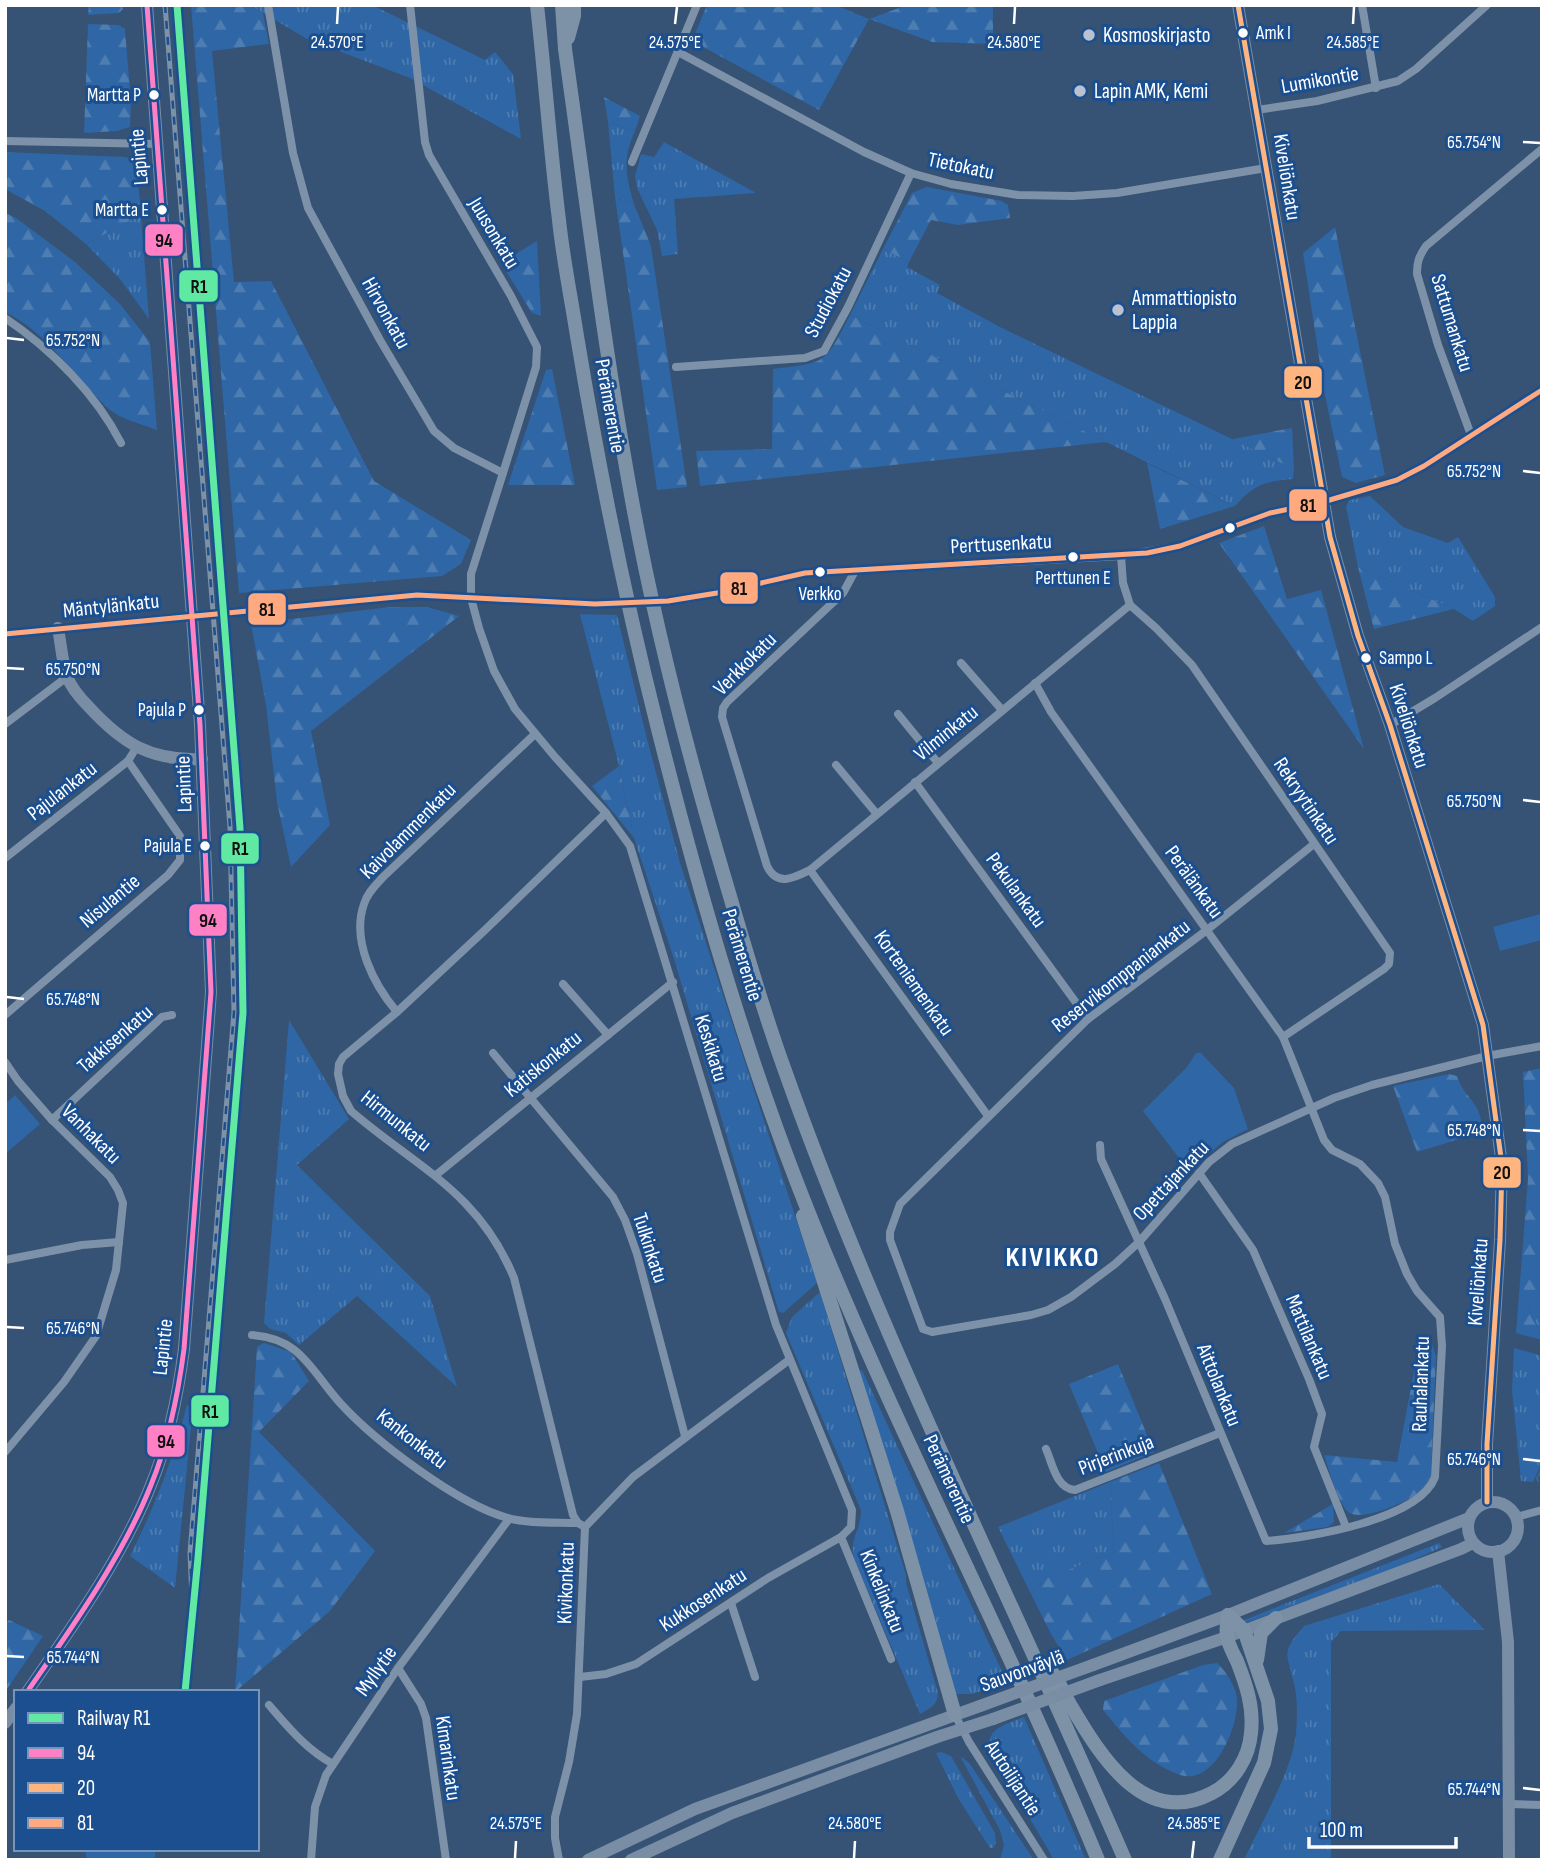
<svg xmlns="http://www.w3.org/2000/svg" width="1547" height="1865" font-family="'Sofia Sans Condensed',sans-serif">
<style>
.grass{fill:url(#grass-tufts)}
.forest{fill:url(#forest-firs)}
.green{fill:#2f66a5}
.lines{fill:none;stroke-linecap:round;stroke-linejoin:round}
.stream{stroke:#3b618d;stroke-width:2.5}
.street{stroke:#7d92a8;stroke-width:8}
.secondary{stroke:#798da4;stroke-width:12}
.highway{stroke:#7e92a7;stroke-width:14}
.rail-casing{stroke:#7e92a7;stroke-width:5}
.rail{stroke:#1b4f8f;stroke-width:2.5;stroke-dasharray:8;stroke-linecap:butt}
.street-bridge{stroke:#7d92a8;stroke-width:8}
.secondary-bridge{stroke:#798da4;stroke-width:12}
.bus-1-casing{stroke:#1b4f8f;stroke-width:10}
.bus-2-casing{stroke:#1b4f8f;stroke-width:10}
.bus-3-casing{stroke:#1b4f8f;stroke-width:10}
.bus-1{stroke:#ff80c5;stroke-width:5}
.bus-2{stroke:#ffb580;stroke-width:5}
.bus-3{stroke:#ffa980;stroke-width:5}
.rail-1-casing{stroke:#1b4f8f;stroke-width:12}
.rail-1{stroke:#60e9a3;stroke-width:7}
.ticks{fill:none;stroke:#fff;stroke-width:2.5}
.bus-dot{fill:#fff;stroke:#1b4f8f;stroke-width:2.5}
.poi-dot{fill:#b9c2ce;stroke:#1b4f8f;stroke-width:2.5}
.labels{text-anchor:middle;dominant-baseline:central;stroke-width:6;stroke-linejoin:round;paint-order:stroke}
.bus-label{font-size:19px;fill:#fff;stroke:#1b4f8f;text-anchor:end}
.poi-label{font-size:21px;fill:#fff;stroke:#1b4f8f;text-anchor:start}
.street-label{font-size:21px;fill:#fff;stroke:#1b4f8f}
.district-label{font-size:28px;font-weight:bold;letter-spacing:2px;fill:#fff;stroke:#1b4f8f}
.ticks-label{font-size:18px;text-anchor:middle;fill:#fff;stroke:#1b4f8f;stroke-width:6;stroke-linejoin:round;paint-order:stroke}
.line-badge{stroke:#1b4f8f;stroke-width:2.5}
.pale-badge-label{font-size:19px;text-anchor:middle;font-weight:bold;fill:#111}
</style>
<defs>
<pattern id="grass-tufts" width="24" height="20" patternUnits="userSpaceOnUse" patternTransform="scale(1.75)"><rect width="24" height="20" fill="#2f66a5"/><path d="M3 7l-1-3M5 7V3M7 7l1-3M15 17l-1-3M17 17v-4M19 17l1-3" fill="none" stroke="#4e7db2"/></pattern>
<pattern id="forest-firs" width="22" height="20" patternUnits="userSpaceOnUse" patternTransform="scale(1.75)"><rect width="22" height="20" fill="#2f66a5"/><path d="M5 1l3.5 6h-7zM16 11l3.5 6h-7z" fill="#4e7db2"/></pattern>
</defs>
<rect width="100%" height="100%" fill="#365274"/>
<g class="grass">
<path d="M250,5H372L485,60L495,52L513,74L521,139L410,78L307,39Z"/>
<path d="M608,122L635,131C622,159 626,175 634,204L615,197Z"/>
<path d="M664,142L756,193L674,199L678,254L662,256L657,230L637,188L635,176L641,154L654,157Z"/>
<path d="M141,215L149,319L120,279L86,244Z"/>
<path d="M883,249L909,262L907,267L940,285L937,293L1000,327L1294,469L1293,479C1265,481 1253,485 1235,506L850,315Z"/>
<path d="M1370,496L1403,527L1448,543L1458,537L1495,597V606L1473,621L1454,609L1358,567L1346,506L1350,500Z"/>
<path d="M580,614L617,615L647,739L680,863L817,1283L783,1313L779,1312L674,959L634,838L619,766Z"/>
<path d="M289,1020L349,1119L297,1165L430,1296L457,1387L357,1296L299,1345L286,1333L270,1329L264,1323Z"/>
<path d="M820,1292L906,1575V1583L938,1693C937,1706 930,1708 920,1714L854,1559C849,1537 861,1531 861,1510L786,1333L792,1317Z"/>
<path d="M1542,1292V1335L1527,1308Z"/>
<path d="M1514,1348L1542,1356V1462L1533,1482L1521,1481L1512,1390Z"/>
<path d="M862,1370L1007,1682L973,1694H956L922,1573L859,1371Z"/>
<path d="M187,1405L193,1407L175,1588L130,1556C155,1507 173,1458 187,1405Z"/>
<path d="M1110,1482L1114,1552L1047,1578L1031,1594L998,1527Z"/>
<path d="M1439,1543L1442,1547L1391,1570L1245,1623L1244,1620Z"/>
<path d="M1439,1584L1485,1630L1341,1631L1331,1642V1860H1244C1260,1825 1293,1769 1296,1733C1297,1719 1298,1698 1294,1684C1287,1652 1280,1654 1304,1626Z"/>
<path d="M1024,1717L1086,1860H1054L991,1751C983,1729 1007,1724 1024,1717Z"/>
<path d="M941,1752L951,1756L995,1833L996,1843L993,1848H990L958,1798L936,1753Z"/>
<path d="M962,1757L970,1764L1034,1860H1000L1004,1845L1000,1830L961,1758Z"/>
<path d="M155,1849V1860H87L85,1850Z"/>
</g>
<g class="forest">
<path d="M89,5H122L123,9L119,13L88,15Z"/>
<path d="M191,5H250L263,13L269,44L212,51L234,282L271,281L374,481L471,540L461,564L442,576L239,593Z"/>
<path d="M707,5H835L869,19L907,5H993V44L932,42L869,19L819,110L692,41Z"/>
<path d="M88,24L119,25L125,29L131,103L130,127L117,131L84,133Z"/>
<path d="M604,97L640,116L635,131L608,122Z"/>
<path d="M5,152L125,157L132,159L138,181L141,215L86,244L45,211L5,189Z"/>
<path d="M927,187L1002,201L1008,205L1010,218L958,225L931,220L909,262L883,249L912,193Z"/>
<path d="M615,197L634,204L651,246L687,487L657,490Z"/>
<path d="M5,213L16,218L75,262L120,304L150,342L157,430C142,424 119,419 108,408C73,377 49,333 5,312Z"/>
<path d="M1335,227L1385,475L1356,483L1342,477L1324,390L1303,253Z"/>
<path d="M537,241L541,316L532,313L501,263Z"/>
<path d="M850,315L1106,442L700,486L696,451L772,449L773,369C828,362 824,365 850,315Z"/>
<path d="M552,369L575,485H508L546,370Z"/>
<path d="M1292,428L1294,469L1232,439Z"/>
<path d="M1147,463L1235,506L1160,529Z"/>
<path d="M1264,526L1287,599L1321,590L1364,749L1219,543Z"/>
<path d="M1358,567L1454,609L1374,629Z"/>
<path d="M389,607H427L459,616L311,731L330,825L291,867L277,802L266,705L251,624Z"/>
<path d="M619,766L634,838L592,786Z"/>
<path d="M1542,1068V1292L1527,1308L1542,1335V1340L1516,1333L1528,1179L1523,1072Z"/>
<path d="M1449,1074L1457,1076C1465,1101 1482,1100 1482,1132L1417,1152L1393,1086Z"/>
<path d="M1420,1340L1432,1344L1436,1356L1431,1475C1428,1482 1425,1488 1418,1493C1407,1502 1358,1524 1347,1511C1337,1499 1329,1470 1324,1455L1397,1462Z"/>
<path d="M264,1343L291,1352L309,1381L259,1432L375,1551L330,1611L235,1692L257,1347Z"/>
<path d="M1118,1364L1154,1452L1106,1472L1069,1384Z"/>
<path d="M1159,1463L1212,1594L1067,1660L1051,1634L1031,1594L1047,1578L1114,1552L1110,1482Z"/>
<path d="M1333,1504L1334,1522L1328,1527L1284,1533Z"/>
<path d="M9,1620L43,1636L5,1692V1624Z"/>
<path d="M1217,1663C1226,1671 1236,1687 1237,1699C1239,1726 1215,1786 1180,1775C1146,1763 1125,1737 1103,1710L1104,1701L1203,1665Z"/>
</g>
<g class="green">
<path d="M1540,914L1542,940L1500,951L1493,927Z"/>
<path d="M1196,1053H1201L1234,1088L1248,1129L1223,1142L1189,1171L1143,1111L1187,1067Z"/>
<path d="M15,1095L40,1124L5,1154V1104Z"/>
</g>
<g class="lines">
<g class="stream">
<path d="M1538,1481L1537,1478L1542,1468"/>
<path d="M1541,1491L1542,1494"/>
</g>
<g class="street">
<path d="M268,5L293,153L308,208L380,340L434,431L454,448L503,473L471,574V598L479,628L494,671L515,709L555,757L606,813L630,846L776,1325L852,1510L851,1527L841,1537L768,1578L636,1664L606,1674L580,1677"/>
<path d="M410,5L425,142L429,155L511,296L537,347L536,367L503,473"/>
<path d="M1362,5L1376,88"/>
<path d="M678,52L864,152L911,173L951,184L1018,195L1073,196L1117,193L1266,168"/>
<path d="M1257,110L1317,101L1398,81L1416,69L1487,5"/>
<path d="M5,141L158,144"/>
<path d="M632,162L697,5"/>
<path d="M5,318C51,349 96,394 121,443"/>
<path d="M676,367L805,358L824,351L848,307L911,173"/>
<path d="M1471,435L1438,345L1417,274C1417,262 1419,256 1426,246L1542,149"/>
<path d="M1121,556L1123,583L1130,605L1156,628L1192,665L1390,953L1389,964L1384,969L1283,1037"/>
<path d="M856,569L843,593L727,702L723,708L722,717L767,866C777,887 794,878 810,870L1130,605"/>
<path d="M691,598L805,573L1121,556L1180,546L1270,513L1323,502L1397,480L1424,466L1542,390"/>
<path d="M265,609L417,595L595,604"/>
<path d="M5,634L168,618"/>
<path d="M961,663L1002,710"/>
<path d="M1035,683L1051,712L1283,1037L1324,1140L1332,1150L1360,1164L1378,1183L1385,1197L1395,1244L1407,1274L1417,1291L1440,1317L1442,1346L1435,1477C1419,1520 1308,1538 1266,1541L1165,1299L1101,1159L1100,1145"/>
<path d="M898,714L938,763"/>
<path d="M5,724L67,677"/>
<path d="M1390,725L1435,698L1542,627"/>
<path d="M836,765L876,813"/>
<path d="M915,782L1088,1019"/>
<path d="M1314,844L1207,930L1088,1019L900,1204L890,1232V1240L923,1329L932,1332L1031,1315L1048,1310L1071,1297L1115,1264L1139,1242L1209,1162L1232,1144L1334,1098L1372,1085L1487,1056L1542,1046"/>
<path d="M5,858L128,761L136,748"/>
<path d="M810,870L988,1116"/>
<path d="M563,984L608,1035"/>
<path d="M397,1012C374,985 351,941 364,904C367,893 376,885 383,877L535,734"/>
<path d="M5,1015L168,875L180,860V836L128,761"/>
<path d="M493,1053L613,1197L625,1220L637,1254L685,1436"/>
<path d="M5,1062L18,1081L52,1120L110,1177L118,1190L123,1203L116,1270L96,1336L64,1382L5,1452"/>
<path d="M52,1120L162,1017L172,1015"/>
<path d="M1199,1173L1253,1250L1309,1379L1322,1414L1314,1447L1346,1527"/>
<path d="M436,1175L673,982"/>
<path d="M5,1260L82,1245L119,1242"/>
<path d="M252,1335C301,1338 311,1371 341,1404C376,1442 459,1505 508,1518C528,1524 557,1522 578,1523"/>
<path d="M1046,1449C1053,1465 1056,1488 1075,1490L1220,1433"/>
<path d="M1516,1517L1542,1510"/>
<path d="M585,1527L578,1523L573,1515L514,1278C479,1192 416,1167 351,1111L343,1096L338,1074L339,1064L343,1057L397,1012L485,930L606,813"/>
<path d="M841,1537L891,1659"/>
<path d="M731,1603L755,1677"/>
<path d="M398,1668L421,1704L426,1718L446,1860"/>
<path d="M269,1705C289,1728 306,1749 333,1764"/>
<path d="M955,1715L969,1742L1044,1860"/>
<path d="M1509,1804L1542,1805"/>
<path d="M311,1860L315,1807L326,1775L398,1668L509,1519"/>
<path d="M559,1860L555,1838V1817L569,1762L577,1714L585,1527L633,1477L789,1360"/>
</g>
<g class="secondary">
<path d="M1238,5L1330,537L1358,636L1390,725L1483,1025L1502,1165L1500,1240L1487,1444V1502"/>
<path d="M58,628C61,644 62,662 67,676C71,688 81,699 89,707C123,744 151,761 202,759"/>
<circle cx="1493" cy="1527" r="25"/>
<path d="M1498,1551L1508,1642L1509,1860"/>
<path d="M1093,1665L1228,1615L1469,1518"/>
<path d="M1100,1680L1227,1637L1461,1549L1473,1543"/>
<path d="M27,1692C71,1629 123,1556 151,1485C169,1441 178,1395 184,1349L211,992L200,725L147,5"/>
<path d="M5,1723L16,1708"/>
<path d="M588,1860L695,1809L980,1706"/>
<path d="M631,1860L732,1813L937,1737L993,1719"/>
</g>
<g class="highway">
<path d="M537,5C545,77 550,148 559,220C563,259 571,297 577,336C599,469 625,599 658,729C697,884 741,1039 799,1188C888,1417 1005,1633 1098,1860"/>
<path d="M562,5L565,49C586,198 604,347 631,495C654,623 687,751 724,876C743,940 761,1005 784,1068C880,1339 1011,1596 1125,1860"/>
<path d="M568,38L574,16V5"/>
<path d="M803,1216L897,1511L955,1715"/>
<path d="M1257,1660L1261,1633L1276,1618"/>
<path d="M1050,1670C1059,1680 1064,1694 1071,1706C1100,1755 1144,1829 1212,1793C1235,1781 1249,1757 1251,1733C1254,1707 1246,1684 1237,1661C1233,1653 1228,1644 1227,1636C1226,1629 1227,1621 1228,1615"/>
<path d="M1220,1860L1264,1763L1271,1729L1268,1701L1244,1630L1228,1615"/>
</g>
<defs>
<path id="rail" d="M165,5L230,827L234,1012L190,1553L193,1620"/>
</defs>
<use href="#rail" class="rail-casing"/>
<use href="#rail" class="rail"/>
<g class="street-bridge">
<path d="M595,604L643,603L691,598"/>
<path d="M168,618L265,609"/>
</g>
<g class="secondary-bridge">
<path d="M980,1706L1093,1665"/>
<path d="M993,1719L1100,1680"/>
</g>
<defs>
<path id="bus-1" d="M27,1692C71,1629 123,1556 151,1485C169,1441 178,1395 184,1349L211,992L200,725L147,5"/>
<path id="bus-2" d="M1238,5L1330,537L1358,636L1390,725L1483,1025L1502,1165L1500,1240L1487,1444V1502"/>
<path id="bus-3" d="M5,634L417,595L595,604L668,601L717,593L805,573L1147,553L1180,546L1270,513L1323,502L1397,480L1424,466L1542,390"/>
</defs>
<use href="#bus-1" class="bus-1-casing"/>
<use href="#bus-2" class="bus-2-casing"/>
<use href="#bus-3" class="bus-3-casing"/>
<use href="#bus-1" class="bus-1"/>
<use href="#bus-2" class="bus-2"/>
<use href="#bus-3" class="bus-3"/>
<defs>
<path id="rail-1" d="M177,5L240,828L243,1013L198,1558L185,1692"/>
</defs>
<use href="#rail-1" class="rail-1-casing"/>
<use href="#rail-1" class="rail-1"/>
</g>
<path class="ticks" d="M337,24L338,7M675,24L677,7M1014,24L1015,7M1353,24L1354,7M1523,142L1540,143M7,338L24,340M1523,471L1540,473M7,668L24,669M1523,800L1540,802M7,997L24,999M1523,1130L1540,1131M7,1327L24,1328M1523,1459L1540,1461M7,1656L24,1657M1523,1788L1540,1790M515,1858L516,1841M854,1858L855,1841M1192,1858L1194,1841"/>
<g class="bus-dot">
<circle cx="1243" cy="33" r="6"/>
<circle cx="154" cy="95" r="6"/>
<circle cx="162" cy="210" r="6"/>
<circle cx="1230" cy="528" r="6"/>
<circle cx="1073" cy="557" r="6"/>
<circle cx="820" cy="572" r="6"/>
<circle cx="1366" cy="658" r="6"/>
<circle cx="199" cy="710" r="6"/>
<circle cx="205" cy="846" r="6"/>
</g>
<g class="poi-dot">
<circle cx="1089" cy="35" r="7"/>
<circle cx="1080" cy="91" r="7"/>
<circle cx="1118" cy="310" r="7"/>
</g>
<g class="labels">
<g class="bus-label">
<text x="1256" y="33" text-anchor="start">Amk I</text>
<text x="141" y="95">Martta P</text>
<text x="149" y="210">Martta E</text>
<text x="1073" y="578" text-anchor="middle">Perttunen E</text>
<text x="820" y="594" text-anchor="middle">Verkko</text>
<text x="1379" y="658" text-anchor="start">Sampo L</text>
<text x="186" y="710">Pajula P</text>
<text x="192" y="846">Pajula E</text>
</g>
<g class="poi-label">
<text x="1103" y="35">Kosmoskirjasto</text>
<text x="1094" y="91">Lapin AMK, Kemi</text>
<text x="1132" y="298">Ammattiopisto<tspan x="1132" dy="24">Lappia</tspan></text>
</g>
<g class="street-label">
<text transform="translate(1320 80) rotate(-10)">Lumikontie</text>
<text transform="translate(139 157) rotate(-95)">Lapintie</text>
<text transform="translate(961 166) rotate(12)">Tietokatu</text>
<text transform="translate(1287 177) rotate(81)">Kiveliönkatu</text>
<text transform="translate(494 233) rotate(59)">Juusonkatu</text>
<text transform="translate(828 302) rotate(-62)">Studiokatu</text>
<text transform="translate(386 313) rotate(61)">Hirvonkatu</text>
<text transform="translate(1452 323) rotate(73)">Sattumankatu</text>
<text transform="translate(610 406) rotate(80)">Perämerentie</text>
<text transform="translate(1001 544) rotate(-3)">Perttusenkatu</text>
<text transform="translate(111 606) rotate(-6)">Mäntylänkatu</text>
<text transform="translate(745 664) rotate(-45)">Verkkokatu</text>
<text transform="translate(1409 726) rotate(72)">Kiveliönkatu</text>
<text transform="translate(946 733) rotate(-39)">Vilminkatu</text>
<text transform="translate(184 784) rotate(-92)">Lapintie</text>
<text transform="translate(62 791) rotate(-38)">Pajulankatu</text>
<text transform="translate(1306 801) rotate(56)">Rekryytinkatu</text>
<text transform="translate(408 831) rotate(-45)">Kaivolammenkatu</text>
<text transform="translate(1194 882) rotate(54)">Perälänkatu</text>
<text transform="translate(1016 890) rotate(54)">Pekulankatu</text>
<text transform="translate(110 901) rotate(-40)">Nisulantie</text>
<text transform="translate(742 955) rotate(73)">Perämerentie</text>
<text transform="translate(1121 976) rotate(-38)">Reservikomppaniankatu</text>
<text transform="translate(914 983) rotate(55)">Korteniemenkatu</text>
<text transform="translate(115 1039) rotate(-41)">Takkisenkatu</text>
<text transform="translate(711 1048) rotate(73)">Keskikatu</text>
<text transform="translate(543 1064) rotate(-39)">Katiskonkatu</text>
<text transform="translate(396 1121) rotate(39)">Hirmunkatu</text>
<text transform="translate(91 1134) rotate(45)">Vanhakatu</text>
<text transform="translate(1171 1181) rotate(-47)">Opettajankatu</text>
<text transform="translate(650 1248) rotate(72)">Tulkinkatu</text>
<text transform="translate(1478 1282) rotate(-86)">Kiveliönkatu</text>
<text transform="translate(1309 1337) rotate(67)">Mattilankatu</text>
<text transform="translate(163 1347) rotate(-84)">Lapintie</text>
<text transform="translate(1421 1384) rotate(-88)">Rauhalankatu</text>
<text transform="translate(1219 1385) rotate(68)">Aittolankatu</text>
<text transform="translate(412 1439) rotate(38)">Kankonkatu</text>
<text transform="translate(1116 1455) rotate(-21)">Pirjerinkuja</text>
<text transform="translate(949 1479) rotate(65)">Perämerentie</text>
<text transform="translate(566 1583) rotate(-88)">Kivikonkatu</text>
<text transform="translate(882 1591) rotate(68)">Kinkelinkatu</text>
<text transform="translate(703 1600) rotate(-33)">Kukkosenkatu</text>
<text transform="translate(376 1671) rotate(-55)">Myllytie</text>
<text transform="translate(1022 1671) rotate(-20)">Sauvonväylä</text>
<text transform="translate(448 1758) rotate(82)">Kimarinkatu</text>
<text transform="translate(1013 1778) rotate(57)">Autoilijantie</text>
</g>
<g class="district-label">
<text x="1053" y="1257">KIVIKKO</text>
</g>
</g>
<g class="ticks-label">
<text x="337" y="48">24.570°E</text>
<text x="675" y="48">24.575°E</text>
<text x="1014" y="48">24.580°E</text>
<text x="1353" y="48">24.585°E</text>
<text x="1474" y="148">65.754°N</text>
<text x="73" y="346">65.752°N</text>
<text x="1474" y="477">65.752°N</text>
<text x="73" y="675">65.750°N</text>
<text x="1474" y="807">65.750°N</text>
<text x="73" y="1005">65.748°N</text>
<text x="1474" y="1136">65.748°N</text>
<text x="73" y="1334">65.746°N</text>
<text x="1474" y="1465">65.746°N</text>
<text x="73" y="1663">65.744°N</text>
<text x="1474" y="1795">65.744°N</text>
<text x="516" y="1829">24.575°E</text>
<text x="855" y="1829">24.580°E</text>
<text x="1194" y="1829">24.585°E</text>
</g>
<g class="line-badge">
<rect x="144" y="223" width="40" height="34" rx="7" fill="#ff80c5"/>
<rect x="178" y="269" width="41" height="34" rx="7" fill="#60e9a3"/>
<rect x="1283" y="365" width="40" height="34" rx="7" fill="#ffb580"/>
<rect x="1288" y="488" width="40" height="34" rx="7" fill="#ffa980"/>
<rect x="719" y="571" width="40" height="34" rx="7" fill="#ffa980"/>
<rect x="247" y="592" width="40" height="34" rx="7" fill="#ffa980"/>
<rect x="220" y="832" width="40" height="33" rx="7" fill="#60e9a3"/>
<rect x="188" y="903" width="40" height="34" rx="7" fill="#ff80c5"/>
<rect x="1482" y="1156" width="40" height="33" rx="7" fill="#ffb580"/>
<rect x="190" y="1394" width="40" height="34" rx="7" fill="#60e9a3"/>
<rect x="146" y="1424" width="40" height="34" rx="7" fill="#ff80c5"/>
</g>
<g class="pale-badge-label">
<text x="164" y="247">94</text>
<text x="199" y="293">R1</text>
<text x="1303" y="389">20</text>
<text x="1308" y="512">81</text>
<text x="739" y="595">81</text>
<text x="267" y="616">81</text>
<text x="240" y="855">R1</text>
<text x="208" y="927">94</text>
<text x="1502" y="1179">20</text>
<text x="210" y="1418">R1</text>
<text x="166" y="1448">94</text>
</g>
<rect width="1547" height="1865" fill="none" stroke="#ffffff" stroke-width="14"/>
<rect x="14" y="1690" width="245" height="161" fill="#1b4f8f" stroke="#7695bc" stroke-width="2"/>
<rect x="28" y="1713" width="35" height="10" fill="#60e9a3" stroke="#7695bc" stroke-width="2"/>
<text x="77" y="1725" font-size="21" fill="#ffffff">Railway R1</text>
<rect x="28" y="1748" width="35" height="10" fill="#ff80c5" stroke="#7695bc" stroke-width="2"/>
<text x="77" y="1760" font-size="21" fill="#ffffff">94</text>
<rect x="28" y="1783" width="35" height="10" fill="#ffb580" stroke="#7695bc" stroke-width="2"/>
<text x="77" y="1795" font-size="21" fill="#ffffff">20</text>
<rect x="28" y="1818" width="35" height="10" fill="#ffa980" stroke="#7695bc" stroke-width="2"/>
<text x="77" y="1830" font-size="21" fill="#ffffff">81</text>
<path d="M1309 1837v10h147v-10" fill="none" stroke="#ffffff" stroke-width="3.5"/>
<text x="1320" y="1837" font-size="21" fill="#ffffff" stroke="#1b4f8f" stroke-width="5" paint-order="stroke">100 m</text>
</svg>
